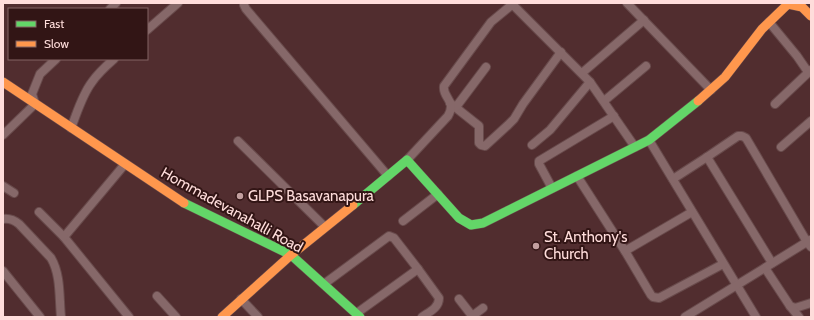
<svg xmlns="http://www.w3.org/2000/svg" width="814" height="320" font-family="Cabin,sans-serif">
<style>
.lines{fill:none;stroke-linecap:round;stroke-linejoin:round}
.street-casing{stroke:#684a4b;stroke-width:10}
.fast-casing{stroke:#684a4b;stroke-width:10}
.slow-casing{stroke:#684a4b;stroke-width:10}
.street{stroke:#866869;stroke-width:8}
.fast{stroke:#63d668;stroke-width:9}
.slow{stroke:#ff974d;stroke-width:9}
.poi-dot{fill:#c29f9f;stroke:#321515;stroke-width:1.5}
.labels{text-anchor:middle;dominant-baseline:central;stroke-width:4;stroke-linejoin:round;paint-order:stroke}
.poi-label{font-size:15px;fill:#ffdddb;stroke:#321515;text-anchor:start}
.street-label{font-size:15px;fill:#ffdddb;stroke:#321515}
</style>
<rect width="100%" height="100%" fill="#512d2f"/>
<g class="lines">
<defs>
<g id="street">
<path d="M244,3V5L246,9L388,176"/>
<path d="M511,3L590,82L635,147"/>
<path d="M627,3L711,90"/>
<path d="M110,9L116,3"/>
<path d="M769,22L797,56L808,72"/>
<path d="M147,30L178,3"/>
<path d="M582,73L644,20"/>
<path d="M604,101L646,66"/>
<path d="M450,103L479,126V143L481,145L485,146L508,125L514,119L523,104L561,52"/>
<path d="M775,104L811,70"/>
<path d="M456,107L486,67"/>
<path d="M71,128C77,113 82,95 92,82C98,73 106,66 114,59"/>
<path d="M3,135L35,104L32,94L40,74L56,59"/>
<path d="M649,140L756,317"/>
<path d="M238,141L325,227"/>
<path d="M532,145L550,130L590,82"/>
<path d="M781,147L811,121"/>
<path d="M707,157L772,263"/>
<path d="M407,160L448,116C457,100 442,98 444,86L491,22L514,3"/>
<path d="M125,164L64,237L129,317"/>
<path d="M577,176L625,251L651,295L653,297L659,298L723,264"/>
<path d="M673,179L707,157L738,136H742L746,138L807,242L811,247"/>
<path d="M3,186L14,193"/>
<path d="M552,188L539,164V161L614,116"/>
<path d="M39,212L64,237"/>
<path d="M3,219C9,218 14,220 19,224L51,258C61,275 59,297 61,317"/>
<path d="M403,221L438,194"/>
<path d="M625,251L692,212"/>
<path d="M765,268L790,306L795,308L811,303"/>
<path d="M3,271L40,317"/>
<path d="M324,284L389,236L394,238L418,269L439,298C439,308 429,312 422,317"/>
<path d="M157,296L176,317"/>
<path d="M241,299L258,317"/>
<path d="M459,299L473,317"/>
<path d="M790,306L799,317"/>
<path d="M357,313L418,269"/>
<path d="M471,317L483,308"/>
<path d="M685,317L810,240"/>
</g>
<g id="fast">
<path d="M184,203L291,255L360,317"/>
<path d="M353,205L407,160L459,218L471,225L483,223L649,140L698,101"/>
</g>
<g id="slow">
<path d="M3,82L184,203"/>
<path d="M698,101L725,77L762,29L788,4L802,7L811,16"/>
<path d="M222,317L291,255L353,205"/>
</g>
</defs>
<use href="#street" class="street-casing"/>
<use href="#fast" class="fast-casing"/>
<use href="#slow" class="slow-casing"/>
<use href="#street" class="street"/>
<use href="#fast" class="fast"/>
<use href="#slow" class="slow"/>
</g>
<g class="poi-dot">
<circle cx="240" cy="196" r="4"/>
<circle cx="536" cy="246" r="4"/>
</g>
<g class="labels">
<g class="poi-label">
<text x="248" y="196">GLPS Basavanapura</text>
<text x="544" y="237">St. Anthony's<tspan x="544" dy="17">Church</tspan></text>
</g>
<g class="street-label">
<text transform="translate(232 210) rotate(29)">Hommadevanahalli Road</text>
</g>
</g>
<rect width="814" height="320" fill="none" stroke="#ffdddb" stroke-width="8"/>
<rect x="8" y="8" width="140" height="52" fill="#321515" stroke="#846564"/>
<rect x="16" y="21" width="20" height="6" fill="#63d668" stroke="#846564"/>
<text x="44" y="28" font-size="12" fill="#ffdddb">Fast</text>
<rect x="16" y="41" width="20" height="6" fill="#ff974d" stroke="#846564"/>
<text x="44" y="48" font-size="12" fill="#ffdddb">Slow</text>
</svg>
